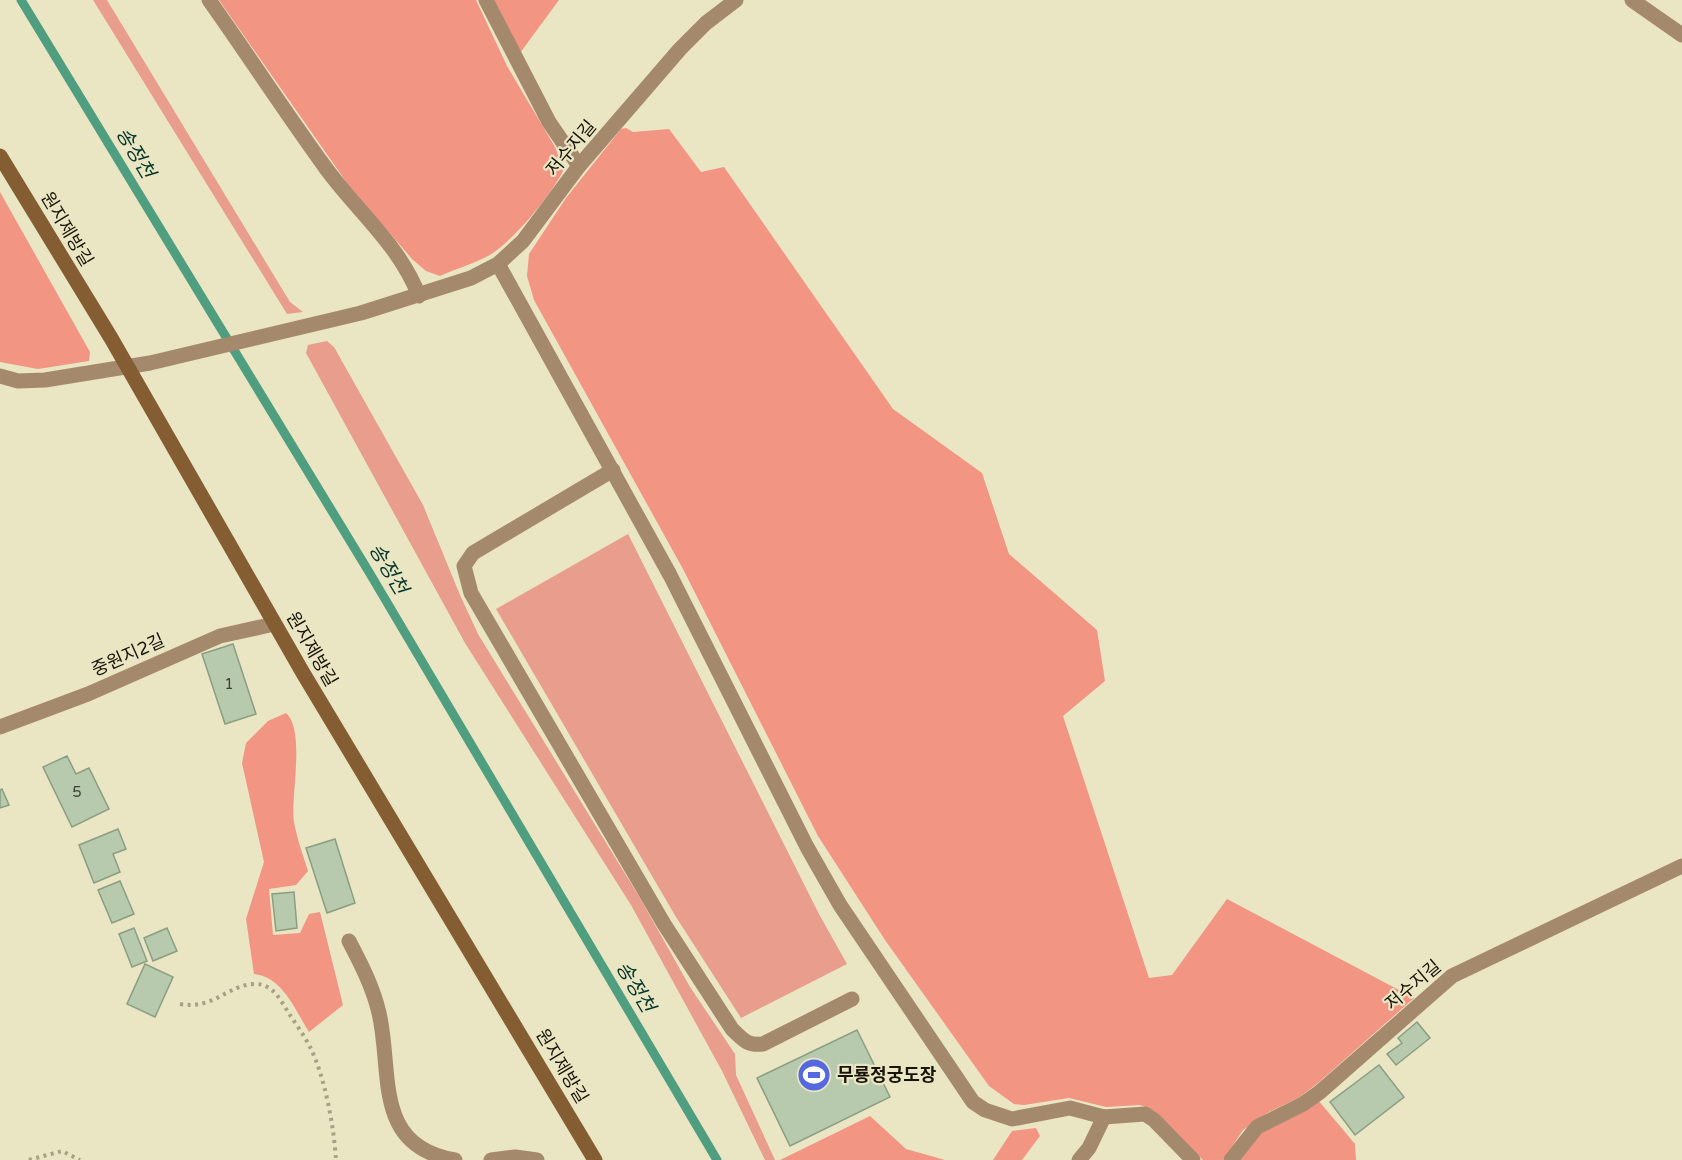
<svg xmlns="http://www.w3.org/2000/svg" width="1682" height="1160" font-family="'Varela Round','Noto Sans KR',sans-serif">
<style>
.green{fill:#e89d8d}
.forest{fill:#f29582}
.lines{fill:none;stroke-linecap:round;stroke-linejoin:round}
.stream{stroke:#509e80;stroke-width:9}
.building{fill:#b7caad;stroke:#8b9e82;stroke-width:1.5}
.path{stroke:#a5a186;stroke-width:4;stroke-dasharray:3 4.5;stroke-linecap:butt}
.lane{stroke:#a5896d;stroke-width:15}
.street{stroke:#a5896d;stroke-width:15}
.secondary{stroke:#855d32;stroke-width:15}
.labels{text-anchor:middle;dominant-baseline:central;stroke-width:4.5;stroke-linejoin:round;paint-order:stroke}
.number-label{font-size:15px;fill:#3f4232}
.street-label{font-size:18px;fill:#171509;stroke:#eae5c3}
.poi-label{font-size:18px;font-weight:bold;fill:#171509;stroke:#eae5c3;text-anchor:start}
.water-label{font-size:20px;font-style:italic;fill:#04382a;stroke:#eae5c3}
</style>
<rect width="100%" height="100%" fill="#eae5c3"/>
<g class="green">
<path d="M93,0H107L290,302L303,312L287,314Z"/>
<path d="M327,341L334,347L423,505L460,595L478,634L640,898L690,987L735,1054L736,1075L775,1160H765L722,1071L631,905L465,643L306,353L308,345Z"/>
<path d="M628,534L819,914L847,964L741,1018L676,917L496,609Z"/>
</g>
<g class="forest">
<path d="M219,0H476L507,66L555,147L564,169C553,193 511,244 488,256C473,264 455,269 440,276L426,271L412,259L347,183Z"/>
<path d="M494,0H559L520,53Z"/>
<path d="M626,128L633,132L669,129L701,172L724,167L893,409L982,473L1009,554L1097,630L1105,681L1063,716L1149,978L1172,975L1227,899L1414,998L1317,1084L1298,1098L1267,1113L1243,1130L1223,1160H1203L1149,1108L1140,1105L1106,1107L1069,1098L1024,1105L1014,1104L989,1086L885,940L818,836L683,569L534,300L527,276L529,254L566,198L621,129Z"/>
<path d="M0,192L90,352L89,361L38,369L0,362Z"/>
<path d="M286,713C306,731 290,796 294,822C297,839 303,855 308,871L296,885L269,889L273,935L300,933L309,914L320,912L343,1005L309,1032C295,1010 283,977 254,974L246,919L264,862L242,763L246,743L268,721Z"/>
<path d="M1318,1100L1355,1144L1356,1160H1235L1260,1133Z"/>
<path d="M870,1116L906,1149L945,1160H780Z"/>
<path d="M1036,1128L1040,1136L1022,1160H993L1012,1131Z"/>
</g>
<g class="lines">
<path class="stream" d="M21,0L369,572L717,1160"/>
</g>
<g class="building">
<path d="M233,644L256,714L225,724L202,654Z"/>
<path d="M67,756L76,774L89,768L109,809L72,827L43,767Z"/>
<path d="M2,789L9,805L0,808V790Z"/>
<path d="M118,829L126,849L113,854L120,872L94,883L79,845Z"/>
<path d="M335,839L355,903L327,913L306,848Z"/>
<path d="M120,881L134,914L112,923L98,890Z"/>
<path d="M294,892L297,928L276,931L272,894Z"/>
<path d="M134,928L147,961L132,967L119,934Z"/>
<path d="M167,928L177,951L153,961L144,938Z"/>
<path d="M145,964L173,977L155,1017L127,1004Z"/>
<path d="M1417,1022L1430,1038L1396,1065L1387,1054L1402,1043L1398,1038Z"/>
<path d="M857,1030L890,1097L790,1146L757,1078Z"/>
<path d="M1379,1065L1404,1097L1355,1135L1330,1102Z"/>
</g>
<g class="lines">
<g class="path">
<path d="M180,1004C214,1010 227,985 254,984C272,983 280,999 288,1012C295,1023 304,1035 310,1047C325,1077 334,1127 336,1160"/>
<path d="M29,1160L62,1151L80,1160"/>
</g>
<g class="lane">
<path d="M613,470L473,553L464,566L471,593L664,924L732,1029C743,1040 748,1046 763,1044L852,999"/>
<path d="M349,941C361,964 373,987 379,1013C393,1072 372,1146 455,1160"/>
<path d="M491,1160L515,1157L537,1160"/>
<path d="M1079,1160L1089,1148L1104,1117"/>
</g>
<g class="street">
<path d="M209,0C248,55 285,112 325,167C356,210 399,244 419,296"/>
<path d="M486,0L549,122L579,166"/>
<path d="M1632,0L1682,35"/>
<path d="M498,264L670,575L807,847L840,905L973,1102L985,1110L1012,1119L1070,1108L1104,1117L1145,1114L1154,1120L1193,1160"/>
<path d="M0,376L18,381L45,380L150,363L361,313L471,278L498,264L523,241L579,166L680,49L706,23L736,0"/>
<path d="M0,727L88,694L220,636L274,624"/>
<path d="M1231,1160L1257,1127L1303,1104L1320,1092L1452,976L1682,866"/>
</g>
<path class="secondary" d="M0,156L111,338L303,673L595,1160"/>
</g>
<defs>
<symbol id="stadium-disc" viewBox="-11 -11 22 22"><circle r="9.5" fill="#5569df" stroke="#eae5c3"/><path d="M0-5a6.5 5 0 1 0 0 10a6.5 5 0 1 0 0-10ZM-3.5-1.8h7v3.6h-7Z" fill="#fff"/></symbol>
</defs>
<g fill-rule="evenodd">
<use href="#stadium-disc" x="795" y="1056" width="38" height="38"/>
</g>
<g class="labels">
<g class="number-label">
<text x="229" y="684">1</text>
<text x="77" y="792">5</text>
</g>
<g class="street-label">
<text transform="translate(571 148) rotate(-50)">저수지길</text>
<text transform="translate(67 229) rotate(59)">원지제방길</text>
<text transform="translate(312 649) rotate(60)">원지제방길</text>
<text transform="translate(128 655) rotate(-24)">중원지2길</text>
<text transform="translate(1413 985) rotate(-40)">저수지길</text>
<text transform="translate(562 1066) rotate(59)">원지제방길</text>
</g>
<g class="poi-label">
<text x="837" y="1075">무룡정궁도장</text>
</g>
<g class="water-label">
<text transform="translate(135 153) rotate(59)">송정천</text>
<text transform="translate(388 569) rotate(59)">송정천</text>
<text transform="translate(635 987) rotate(59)">송정천</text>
</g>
</g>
</svg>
